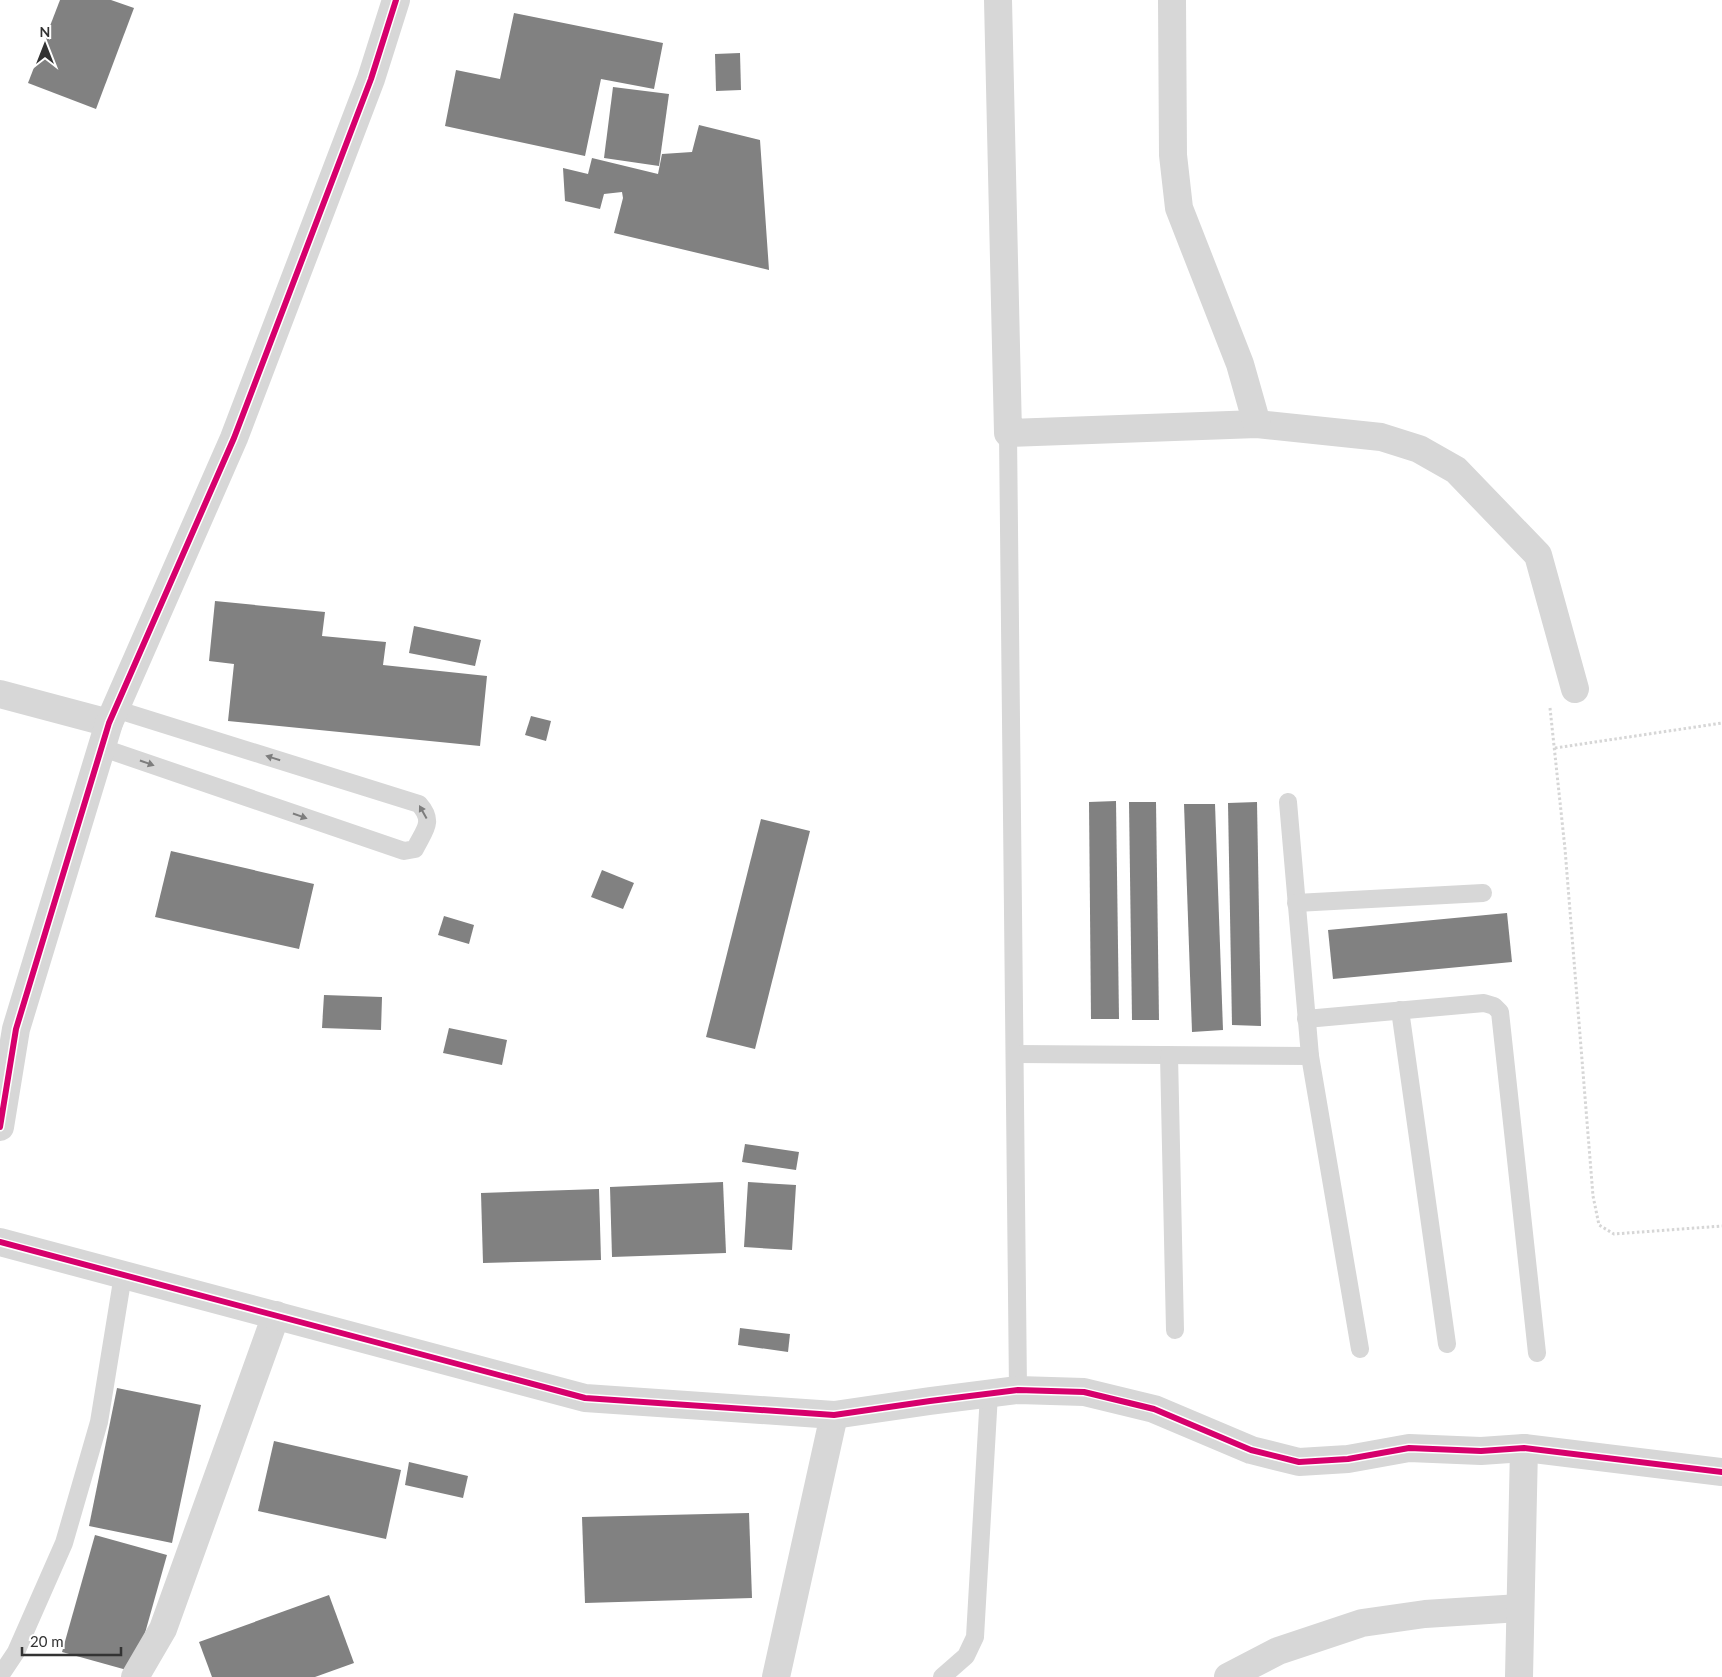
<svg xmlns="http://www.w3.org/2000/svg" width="1722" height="1677" font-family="Lato,sans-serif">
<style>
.building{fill:#818181}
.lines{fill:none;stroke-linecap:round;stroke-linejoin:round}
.path{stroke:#d6d6d6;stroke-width:3;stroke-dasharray:2.5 2.5;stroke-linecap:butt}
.service{stroke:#d7d7d7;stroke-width:18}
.minor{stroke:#d7d7d7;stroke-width:28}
.tertiary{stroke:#d7d7d7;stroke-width:28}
.cycleway-casing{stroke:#fff;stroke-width:9}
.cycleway{stroke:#d6006c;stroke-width:6}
.oneway{fill:#7d7d7d}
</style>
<rect width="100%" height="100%" fill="#fff"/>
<g class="building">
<path d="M60,0H111L134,8L96,109L28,83Z"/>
<path d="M514,13L663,43L654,89L601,79L585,156L445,126L456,70L500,79Z"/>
<path d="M740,53L741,90L716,91L715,54Z"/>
<path d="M613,87L669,94L659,166L604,158Z"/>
<path d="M699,125L760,140L769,270L614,233L623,198L622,192L604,194L600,209L565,201L563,168L588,174L592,158L658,174L662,154L692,152Z"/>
<path d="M215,601L325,612L322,636L386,642L383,665L487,676L480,746L228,721L234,664L209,661Z"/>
<path d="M414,626L481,640L475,666L409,653Z"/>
<path d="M531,716L551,721L546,741L525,735Z"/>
<path d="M1116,801L1119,1019H1091L1089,802Z"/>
<path d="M1129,802H1156L1159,1020H1132Z"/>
<path d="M1257,802L1261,1026L1232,1025L1228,803Z"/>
<path d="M1184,804H1215L1223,1030L1192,1032Z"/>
<path d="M761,819L810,831L755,1049L706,1037Z"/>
<path d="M171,851L314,884L299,949L155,917Z"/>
<path d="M602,870L634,883L623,909L591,897Z"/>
<path d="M1507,913L1512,962L1333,979L1328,930Z"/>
<path d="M444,916L474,925L469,944L438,935Z"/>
<path d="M324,995L382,997L381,1030L322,1028Z"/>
<path d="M449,1028L507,1040L502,1065L443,1053Z"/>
<path d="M745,1144L799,1152L796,1170L742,1162Z"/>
<path d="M723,1182L726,1253L612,1257L610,1187Z"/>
<path d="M748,1182L796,1185L792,1250L744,1247Z"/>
<path d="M599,1189L601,1260L483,1263L481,1193Z"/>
<path d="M740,1328L790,1334L788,1352L738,1345Z"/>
<path d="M117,1388L201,1405L172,1543L89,1526Z"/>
<path d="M274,1441L401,1470L386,1539L258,1511Z"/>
<path d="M409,1462L468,1476L463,1498L405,1485Z"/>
<path d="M749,1513L752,1598L585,1603L582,1517Z"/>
<path d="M95,1535L167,1555L134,1672L62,1652Z"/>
<path d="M329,1595L354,1663L315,1677H212L199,1642Z"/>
</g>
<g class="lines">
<g class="path">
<path d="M1550,708L1565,849L1593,1196L1599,1225L1614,1234L1722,1226"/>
<path d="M1555,748L1722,723"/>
</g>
<g class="service">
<path d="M1008,433L1018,1390"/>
<path d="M100,747L404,851L415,849C424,830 435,822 419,804L115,709"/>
<path d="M1288,802L1310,1056"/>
<path d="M1296,903L1483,893"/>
<path d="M1400,1010L1447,1344"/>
<path d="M1306,1019L1484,1003L1494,1006L1500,1012L1537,1353"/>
<path d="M1015,1054L1310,1056L1360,1349"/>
<path d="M1169,1055L1175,1330"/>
<path d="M0,1676L16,1652L64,1543L99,1422L123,1275"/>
<path d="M942,1677L966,1656L975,1637L989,1394"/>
</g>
<g class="minor">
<path d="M998,0L1008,433L1257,424L1381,437L1419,449L1456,470L1538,555L1575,689"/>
<path d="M1172,0L1173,155L1179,208L1240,364L1257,424"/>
<path d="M0,694L109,723"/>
<path d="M135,1677L163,1629L276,1315"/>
<path d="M776,1677L834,1415"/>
<path d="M1228,1677L1278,1651L1362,1623L1425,1614L1520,1608"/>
<path d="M1519,1677L1524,1448"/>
</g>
<g class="tertiary">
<path d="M0,1127L16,1029L109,723L234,438L371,79L396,0"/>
<path d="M0,1242L585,1398L834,1415L930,1401L1018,1390L1084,1392L1154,1409L1251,1450L1299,1462L1348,1459L1409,1448L1481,1451L1524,1448L1722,1472"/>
</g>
<defs>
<g id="cycleway">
<path d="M0,1127L16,1029L109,723L234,438L371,79L396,0"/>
<path d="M0,1242L585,1398L834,1415L930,1401L1018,1390L1084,1392L1154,1409L1251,1450L1299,1462L1348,1459L1409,1448L1481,1451L1524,1448L1722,1472"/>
</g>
</defs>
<use href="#cycleway" class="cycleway-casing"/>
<use href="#cycleway" class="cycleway"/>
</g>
<defs><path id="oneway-solid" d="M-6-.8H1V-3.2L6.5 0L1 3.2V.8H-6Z" transform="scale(1.25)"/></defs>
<g class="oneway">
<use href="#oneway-solid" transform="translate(273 758) rotate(-163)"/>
<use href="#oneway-solid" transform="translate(147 763) rotate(19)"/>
<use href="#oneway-solid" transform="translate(423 812) rotate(-119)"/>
<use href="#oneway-solid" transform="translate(300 816) rotate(19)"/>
</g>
<g transform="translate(45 45)" stroke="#ffffff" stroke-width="4" paint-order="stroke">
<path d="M0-4L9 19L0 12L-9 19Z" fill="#333333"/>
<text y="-8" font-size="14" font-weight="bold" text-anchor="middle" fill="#333333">N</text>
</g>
<path d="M22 1647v8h99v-8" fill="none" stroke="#333333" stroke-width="2.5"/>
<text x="30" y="1647" font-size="15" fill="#333333" stroke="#ffffff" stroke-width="4" paint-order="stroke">20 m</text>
</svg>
